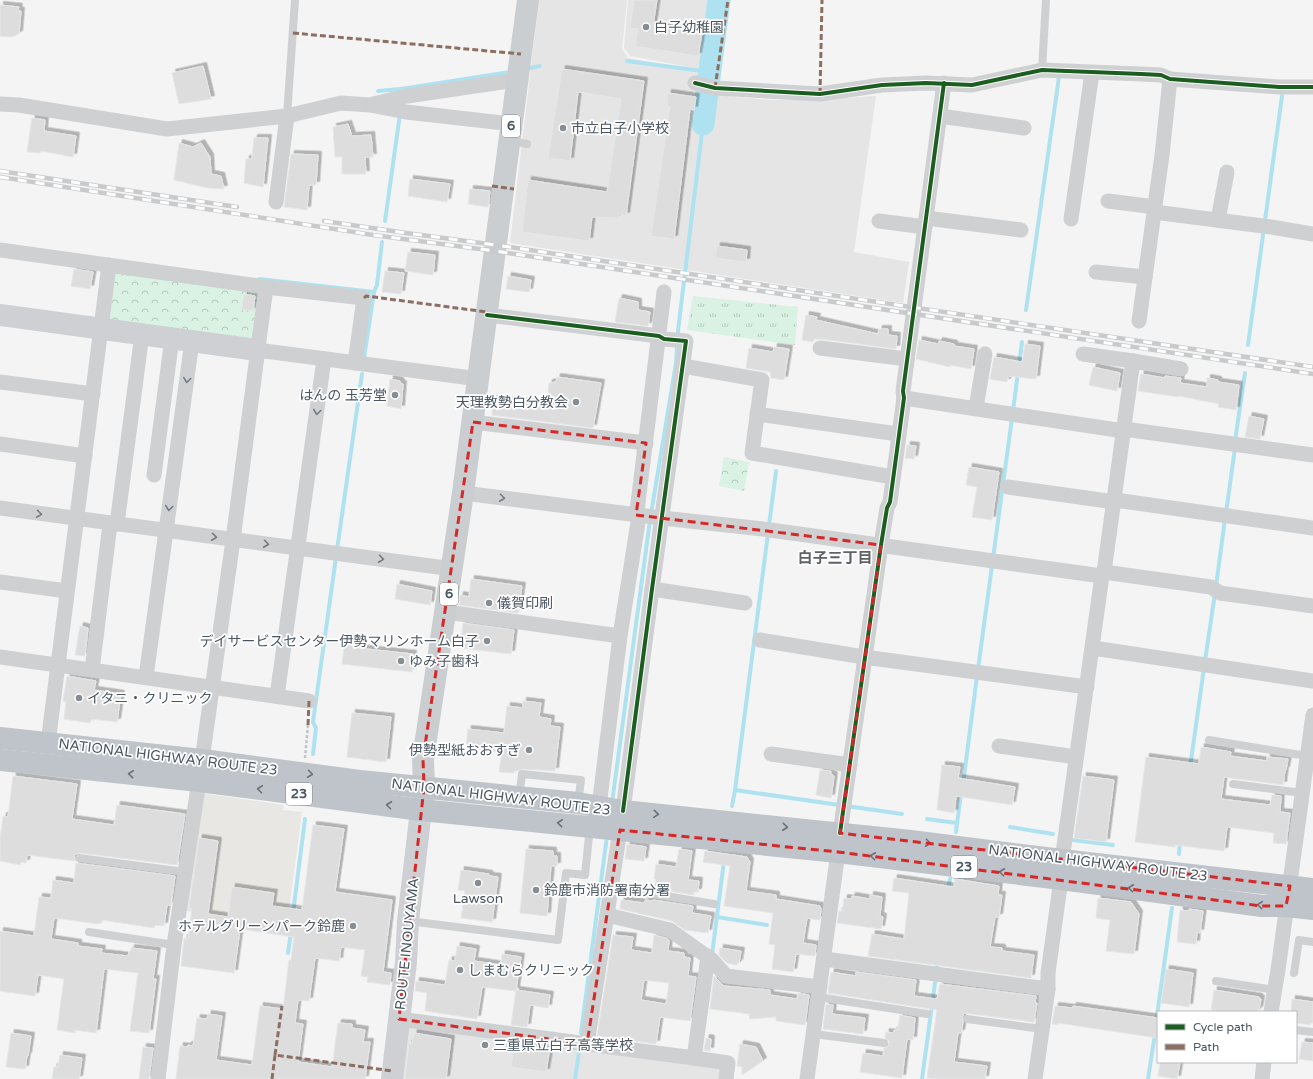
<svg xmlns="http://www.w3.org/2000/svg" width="1313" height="1079" font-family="'Varela Round','Noto Sans JP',sans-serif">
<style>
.commercial{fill:#e8e7e3}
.education{fill:#e6e5e6}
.grass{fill:url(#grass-tufts)}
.forest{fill:url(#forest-crowns)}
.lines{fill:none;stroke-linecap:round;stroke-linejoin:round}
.stream{stroke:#aee2f0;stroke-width:4}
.river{stroke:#aee2f0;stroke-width:23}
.building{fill:#ddddde;stroke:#e5e6e7;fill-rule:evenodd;filter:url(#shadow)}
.path{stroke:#bcc7c4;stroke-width:2.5;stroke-dasharray:3 2;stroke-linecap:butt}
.lane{stroke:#ced0d2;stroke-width:8}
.street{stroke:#ced0d2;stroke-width:15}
.secondary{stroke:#ced0d4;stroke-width:22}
.primary{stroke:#caced1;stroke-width:22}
.highway{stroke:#bec4c9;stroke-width:22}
.rail-casing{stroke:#c9cacc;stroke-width:4.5}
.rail{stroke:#fff;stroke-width:3;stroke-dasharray:9;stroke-linecap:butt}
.quiet{stroke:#8d6e63;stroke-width:3;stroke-dasharray:6 3;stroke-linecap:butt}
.cycleway-casing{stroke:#fff;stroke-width:6}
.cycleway{stroke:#1b5e20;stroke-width:4}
.oneway{stroke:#727b83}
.oneway2{stroke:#67727b}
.marked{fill:none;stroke:#d62828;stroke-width:3;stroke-dasharray:8 5;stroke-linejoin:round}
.poi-dot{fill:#868d94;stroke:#fff;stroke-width:1.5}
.labels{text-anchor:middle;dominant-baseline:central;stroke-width:3.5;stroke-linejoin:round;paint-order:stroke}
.shield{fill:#fff;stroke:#808990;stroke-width:1}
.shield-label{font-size:13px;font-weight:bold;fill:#4a5661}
.poi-label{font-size:14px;fill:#4a5661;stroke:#fff;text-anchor:start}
.street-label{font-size:14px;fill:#4a5661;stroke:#fff}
.neighbourhood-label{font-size:15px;font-weight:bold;fill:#5f6368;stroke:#fff}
</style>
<defs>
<pattern id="grass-tufts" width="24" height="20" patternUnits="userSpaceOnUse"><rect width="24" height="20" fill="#d9f2e3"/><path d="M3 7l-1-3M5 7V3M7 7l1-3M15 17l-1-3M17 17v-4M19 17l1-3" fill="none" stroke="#b2c7bb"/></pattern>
<pattern id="forest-crowns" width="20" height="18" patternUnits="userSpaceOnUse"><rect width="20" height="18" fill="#d9f2e3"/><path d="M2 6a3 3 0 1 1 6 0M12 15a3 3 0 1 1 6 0" fill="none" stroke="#b2c7bb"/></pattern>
<filter id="shadow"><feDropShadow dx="3.5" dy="-3.5" stdDeviation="0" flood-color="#0004"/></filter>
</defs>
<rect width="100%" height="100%" fill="#f4f4f4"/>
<path class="commercial" d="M202,793L284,805L283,810L302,812L287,925L186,911Z"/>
<g class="education">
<path d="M539,0H627L622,49L628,58L699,71L696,91L735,97L773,100L825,99L876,96L854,252L909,262L903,303L510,243Z"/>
<path d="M628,0H708L700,69L630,56L624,48Z"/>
<path d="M409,1025L719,1065L721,1072V1079H401Z"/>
</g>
<path class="grass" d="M693,296L798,307L795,345L687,330Z"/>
<g class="forest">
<path d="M117,270L260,292L254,336L249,341L110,322L105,315L111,273Z"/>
<path d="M724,457L749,462L744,491L719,486Z"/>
</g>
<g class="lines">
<g class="stream">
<path d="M627,61L710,72"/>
<path d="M525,69L540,66"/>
<path d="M378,91L401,89"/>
<path d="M401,94V89L510,72"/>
<path d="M385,221L400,114"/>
<path d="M259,279L374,292"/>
<path d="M1026,310L1059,77"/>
<path d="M1248,345L1282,96"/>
<path d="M364,358L374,292L377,285L382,242"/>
<path d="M1019,366L1022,342"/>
<path d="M1013,411L1018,372"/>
<path d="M1235,441L1245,373"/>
<path d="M776,471L735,790L902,814"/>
<path d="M1226,513L1235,448"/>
<path d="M651,514L676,363L678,331L703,124"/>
<path d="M337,550L362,374"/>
<path d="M1216,586L1225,519"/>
<path d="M1205,661L1215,593"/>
<path d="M978,669L1012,418"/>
<path d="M313,754L316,728L313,722L336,557"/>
<path d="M1190,768L1204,668"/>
<path d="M963,784L977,676"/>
<path d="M612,803L650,520"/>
<path d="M732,806L735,790"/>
<path d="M927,819L957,823"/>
<path d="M1010,827L1053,834"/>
<path d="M956,832L961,793"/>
<path d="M1073,840L1113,845"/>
<path d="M1179,854L1180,840"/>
<path d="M948,890L950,879"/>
<path d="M293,913L305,819"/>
<path d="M717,917L767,925"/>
<path d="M288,953L291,932"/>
<path d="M712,955L724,861"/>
<path d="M1156,1023L1172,908"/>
<path d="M581,1033L607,836"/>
<path d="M575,1079L580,1046"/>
<path d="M922,1079L938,961"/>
<path d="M1148,1079L1155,1034"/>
</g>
<path class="river" d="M703,124L719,0"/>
</g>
<g class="building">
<path d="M634,0H657L653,26L702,33L698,56L635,46L638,29L630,28Z"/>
<path d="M0,5L19,7L18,10L21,11L19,34L12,37L0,36Z"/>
<path d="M203,66L211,99L179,104L172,73Z"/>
<path d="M562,69L644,81L626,216L618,213V218L592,217L589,241L522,232L528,180L607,192L621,99L578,92L570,161L548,158Z"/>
<path d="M668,93L696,97L694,110L690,109L674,239L651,236L670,106L667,105Z"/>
<path d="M32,118L45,120L44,131L76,136L73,157L41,151V153L27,152Z"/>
<path d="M348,124L352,136L371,135L373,157H365L366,174H342V157H335L333,127Z"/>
<path d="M254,138H268L263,187L244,183L246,159H252Z"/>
<path d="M179,143L193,147L201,143L210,157L211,174L221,176L224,189L208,188L174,180Z"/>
<path d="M291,154L318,155L316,185H309L307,210L284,207Z"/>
<path d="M410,179L450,184L447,202L408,196Z"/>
<path d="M470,189L490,191L488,207L468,204Z"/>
<path d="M717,246L747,250L746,262L715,258Z"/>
<path d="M408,252L435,255L433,275L405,271Z"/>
<path d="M74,269L93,272L90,289L71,286Z"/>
<path d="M385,271L404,273L401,294L382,292Z"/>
<path d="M508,276L531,280L529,292L506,289Z"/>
<path d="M244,294L255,296L253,311L242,309Z"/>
<path d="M619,298L638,302V310L650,312L648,326L615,322Z"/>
<path d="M806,315L817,317L816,320L878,334L879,329H888V335L897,336L896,349L821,339H814L813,342L802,340Z"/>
<path d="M919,340L938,344L939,341L954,344V346L974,349L971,369L950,365V367L916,359Z"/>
<path d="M1025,344L1040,346L1036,379L1008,376L1007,382L990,379L994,357L1022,362Z"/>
<path d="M774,347L789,349L784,380L771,378L770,372L746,368L749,348L773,352Z"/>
<path d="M1093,367L1120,373L1117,391L1089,385Z"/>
<path d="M1141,374L1165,378V376L1181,378L1180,383L1207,387V378L1218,380V382L1239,385L1236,410L1218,407L1219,404L1179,396V397L1138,391Z"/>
<path d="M557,377L601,383L593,428L492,415L493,399L547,404L549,383L556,382Z"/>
<path d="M390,379L400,381L401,384H403L401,409L387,406Z"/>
<path d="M1249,416L1264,419L1260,439L1245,437Z"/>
<path d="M907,445L916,446L914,459L905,458Z"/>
<path d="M969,467L999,472L992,520L972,517L977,487L966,485Z"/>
<path d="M471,579L522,586L518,613L459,605L460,595L469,597Z"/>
<path d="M397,584L432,591L430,605L395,599Z"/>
<path d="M463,623L514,630L511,654L460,648Z"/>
<path d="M80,626L88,628L85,656L75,655Z"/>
<path d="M345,641L358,643L357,648L413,654L412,672L342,664Z"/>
<path d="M67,676L96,681L94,690L121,694L117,722L91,719L90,723L64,719L66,702L63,701Z"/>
<path d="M523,701L541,703L539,717L551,719L550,726L560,727L555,771L523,769L517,771H514V773L499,772L502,752L466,748L468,729L504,733L507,706L523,708Z"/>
<path d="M352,713L391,717L386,762L347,757Z"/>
<path d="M1201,747L1231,752L1230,756L1267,761V757L1288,759L1286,770H1285L1283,785L1224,777L1221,799L1270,805L1272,795L1281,796L1280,812L1290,813L1286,844L1273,843L1274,833L1227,827L1224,851L1175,845V847L1135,842L1146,757L1199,764Z"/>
<path d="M942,765L960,767L958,778L1015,787L1012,805L956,796L954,813L937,810Z"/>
<path d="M820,770L831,771V774L834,776L831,798L816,795Z"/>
<path d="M13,776L77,784L72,819L114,825L117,805L185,814L177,865L80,853L74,855L75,861L27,855L26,863L21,862L20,865L0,861V838L3,816L8,817Z"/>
<path d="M1083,776L1114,780L1106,842L1074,838Z"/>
<path d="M313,825L344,829L335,892L392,900L383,972L391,973L390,985L367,982L368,977L361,976L365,950L341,947L339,961L315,958L309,1001L298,1000L295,1023L303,1024L298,1062L332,1067L338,1023L352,1024V1028L365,1030L363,1042H370L365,1079H176L180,1046L188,1047V1045L193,1046L197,1018L207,1019L208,1014L222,1016L216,1060L252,1065L260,1006L283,1009L289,960H291L294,937L240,929L234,973L181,966L184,938L188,939L192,908H189L199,838L218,841L208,914L228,917L232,887L274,893L272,906L302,910Z"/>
<path d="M627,844L646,847L644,861L625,859Z"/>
<path d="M526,849L553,851V856H557V866H551L547,916L520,913Z"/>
<path d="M679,849L692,851L688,880L699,881L698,892H694V895L654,889L656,879H654L656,864L676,867Z"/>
<path d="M705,851L747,857L750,862L746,891L776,895V899L820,906V908H821L820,920L807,918L803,943L816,945L815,956L796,954L793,972L772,969L775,945L769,944L773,913L724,906L730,866L703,862Z"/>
<path d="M76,863L175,876L171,905H167L164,926L155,925L154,928L102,920V923H99V924L54,918L51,939L78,943V946L102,949L101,953L128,956L129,951H131V948L157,951L153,979H156L149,1033L130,1031L138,973L104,969L96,1033L75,1030V1033L57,1030L64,979L38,975L35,996L0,991V931L34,936L39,897L51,898L53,880L74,883Z"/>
<path d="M461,870L489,874L490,876L498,877L492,922L461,918L465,891L458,890Z"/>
<path d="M894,878L954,887L955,879L999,886L998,895H1002L999,917H995L990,947L1002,948V951L1034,955L1031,978L868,956L872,934L904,939L909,893L892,891Z"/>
<path d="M870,895L882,897L880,916L883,917L881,929L837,923L839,911L842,912L844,898L851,899L852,896L870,899Z"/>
<path d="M1098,898L1131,902L1139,914L1134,954L1106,951L1110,920L1096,918Z"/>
<path d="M621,900L645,903V900L653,901V900L693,906L692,913L711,916L708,933L685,930L672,921L620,909Z"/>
<path d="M1189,909L1203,911L1200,933L1197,932L1196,944L1177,942L1180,910L1189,911Z"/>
<path d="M613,935L633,937L631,950L652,953L654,935L666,938L669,940L668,951L684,953V957L690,958L688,976L696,977L690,1021L660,1017L656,1044L597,1036ZM644,980L669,983L666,1004L641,1000Z"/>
<path d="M457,946L476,949L474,961L501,965L502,954L521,957L516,990L550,995L548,1008L530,1005L527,1027L511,1025L516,991L482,987L477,1019L425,1011L427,993L415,991L416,981L445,985L449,960L455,961Z"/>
<path d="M720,948L741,951L739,963H738L737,965L727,963L719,955Z"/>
<path d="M1166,969L1193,973L1189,1007L1161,1003Z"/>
<path d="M831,972L856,976V972L916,980L914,996L937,999L940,984L1036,996L1035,1003H1037L1034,1022L964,1013L962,1018L963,1022L961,1033H958L954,1062L987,1066L985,1079H937L927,1078L937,1010L828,993Z"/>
<path d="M714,976L724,986L770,990V995L797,999L798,993L809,995L805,1025L776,1021V1017L750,1019L749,1014L710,1009Z"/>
<path d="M1214,990L1259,997V998L1261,999L1259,1010H1257V1012H1222L1211,1010Z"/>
<path d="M1292,999L1313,1002V1023H1310V1025L1296,1023V1012H1291Z"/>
<path d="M826,1004L833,1005L832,1014L865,1018L863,1034L823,1029Z"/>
<path d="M1055,1006L1072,1008L1073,1006L1158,1018V1038L1058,1023V1025L1052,1024Z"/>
<path d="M900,1015L915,1018L913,1040L907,1039L902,1078L860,1072L863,1053L883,1056L884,1048L888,1047L889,1043V1041L885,1038L886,1032L894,1033V1030H898Z"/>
<path d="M11,1033L31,1036L28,1056H27L25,1069L6,1067Z"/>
<path d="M414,1033L451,1039L446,1079H405L409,1043L412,1044Z"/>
<path d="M706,1038L711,1039L710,1051L704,1050Z"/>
<path d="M500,1041L550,1048L546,1072L511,1067L513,1054L499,1052Z"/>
<path d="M1302,1042L1313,1043V1061L1299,1059Z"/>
<path d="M740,1044L756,1047L763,1061L742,1075V1067L737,1066Z"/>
<path d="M143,1047L153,1048L149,1079H139Z"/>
<path d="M60,1055L82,1058L79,1079H52L54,1067H58Z"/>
<path d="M1160,1062H1180L1177,1079L1158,1076Z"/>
</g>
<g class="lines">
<path class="path" d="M305,758L308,725"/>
<g class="lane">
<path d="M1042,70L1046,0"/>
<path d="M287,116L295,0"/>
<path d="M510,141L527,144"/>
<path d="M1209,740L1307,756"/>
<path d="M1233,784L1302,793"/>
<path d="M519,797L522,774L581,780L578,803"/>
<path d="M79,858L185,872"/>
<path d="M611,887L714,904"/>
<path d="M409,921L558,940L566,873L585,875L590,827"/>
<path d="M89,932L174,945"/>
<path d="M1294,973L1299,940L1313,942"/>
<path d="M1216,981L1275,990"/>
<path d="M818,997L927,1014"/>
<path d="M967,1019L1042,1029"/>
<path d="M1296,1030L1313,1032"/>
<path d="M814,1034L884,1043"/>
</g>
<g class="street">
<path d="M695,83L715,88L820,94L882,85L926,83L972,85L1042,70L1141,74L1161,75L1170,79L1279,87H1313"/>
<path d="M0,104L19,105L167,129L287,116L341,103L370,105L406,112L512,124"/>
<path d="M373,104L407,96L517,80"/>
<path d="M940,116L1024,128"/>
<path d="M1108,201L1155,207"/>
<path d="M276,202L287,116"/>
<path d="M1154,212L1271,227L1313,234"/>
<path d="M926,218L1021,230"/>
<path d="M1071,219L1092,73"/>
<path d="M1218,220L1227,172"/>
<path d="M879,221L925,227"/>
<path d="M0,250L266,287L364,298L355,363"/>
<path d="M1096,272L1145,277"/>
<path d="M487,315L659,336L664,339L686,341L652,589L623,811"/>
<path d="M1139,321L1162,155L1170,79"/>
<path d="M820,348L907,359"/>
<path d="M257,350L479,379"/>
<path d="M1083,354L1133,361"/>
<path d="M683,366L762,380L752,453L893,477"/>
<path d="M0,382L93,394"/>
<path d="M904,398L1124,431"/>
<path d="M976,408L985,354"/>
<path d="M757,414L898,434"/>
<path d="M473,422L646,443"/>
<path d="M1124,429L1313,455"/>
<path d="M0,444L85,456"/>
<path d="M154,475L172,338"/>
<path d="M1008,487L1115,502"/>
<path d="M463,493L662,518L763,529L1102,576"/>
<path d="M1115,500L1313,528"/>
<path d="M0,508L453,569"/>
<path d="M117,524L142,334"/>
<path d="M1104,572L1211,587L1220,593L1313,606"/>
<path d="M0,582L67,591"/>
<path d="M652,589L745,603"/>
<path d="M446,612L620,636"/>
<path d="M760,640L864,657L1087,687"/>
<path d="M1093,648L1313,681"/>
<path d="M0,657L309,701"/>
<path d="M92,670L110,524"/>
<path d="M146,677L192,341"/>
<path d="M277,696L324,359"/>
<path d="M48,743L109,265"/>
<path d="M999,746L1076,757"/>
<path d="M771,754L850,765"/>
<path d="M202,760L233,540L266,287"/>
<path d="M599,807L620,636L639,516L637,511L664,292"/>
<path d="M840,833L881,545L887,508L890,502L904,398L903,391L944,83"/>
<path d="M1062,860L1102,576L1104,572L1133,361L1181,369"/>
<path d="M607,915L670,930L712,960L726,976L820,987"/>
<path d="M824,959L1048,989"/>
<path d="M1271,1012L1278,970L1313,715"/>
<path d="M399,1019L694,1058L728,1063L726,1079"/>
<path d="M587,1044L620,830"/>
<path d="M694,1058L708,956"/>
<path d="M158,1079L174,945L199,781"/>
<path d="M807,1079L838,852"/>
<path d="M1035,1079L1048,989V973L1061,879"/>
<path d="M1262,1079L1264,1062"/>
</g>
<g class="secondary">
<path d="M0,315L257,350"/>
<path d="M392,1079L406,962L408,921L421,810"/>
</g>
<path class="primary" d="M422,806L424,787L423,759L463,493L528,0"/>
<g class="highway">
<path d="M0,738L202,760L360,781L578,803L623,811L911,841L1062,860L1313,889"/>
<path d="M0,760L199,781L421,810L838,852L1061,879L1262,906H1286L1313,909"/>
</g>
<defs>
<g id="rail">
<path d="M0,171L237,207"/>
<path d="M0,177L373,235L495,251L1313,374"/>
<path d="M324,221L406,233L496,245L1313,367"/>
</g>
</defs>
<use href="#rail" class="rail-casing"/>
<use href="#rail" class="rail"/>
<g class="quiet">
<path d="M293,33L521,54"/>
<path d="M715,88L728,0"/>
<path d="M820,94L822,0"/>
<path d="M492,186L514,189"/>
<path d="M364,298L366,296L487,312"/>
<path d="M308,725L309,701"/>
<path d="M275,1055L282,1006"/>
<path d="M272,1079L275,1055L393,1071"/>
</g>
<defs>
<g id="cycleway">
<path d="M695,83L715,88L820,94L882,85L926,83L972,85L1042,70L1141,74L1161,75L1170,79L1279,87H1313"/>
<path d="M487,315L659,336L664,339L686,341L652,589L623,811"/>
<path d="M840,833L881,545L887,508L890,502L904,398L903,391L944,83"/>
</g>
</defs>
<use href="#cycleway" class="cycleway-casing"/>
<use href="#cycleway" class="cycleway"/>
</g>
<defs><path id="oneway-chevron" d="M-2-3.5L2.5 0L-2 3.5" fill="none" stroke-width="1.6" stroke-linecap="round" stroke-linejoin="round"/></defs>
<g class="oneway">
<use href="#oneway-chevron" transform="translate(187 380) rotate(98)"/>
<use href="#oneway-chevron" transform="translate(317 412) rotate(98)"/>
<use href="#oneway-chevron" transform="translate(502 498) rotate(7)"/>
<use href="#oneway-chevron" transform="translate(169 508) rotate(98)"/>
<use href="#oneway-chevron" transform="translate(39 514) rotate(8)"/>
<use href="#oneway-chevron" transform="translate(214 537) rotate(8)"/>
<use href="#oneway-chevron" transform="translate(266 544) rotate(7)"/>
<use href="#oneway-chevron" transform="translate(381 559) rotate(8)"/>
</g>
<g class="oneway2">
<use href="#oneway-chevron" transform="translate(131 774) rotate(-174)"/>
<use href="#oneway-chevron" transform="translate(310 774) rotate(7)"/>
<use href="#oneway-chevron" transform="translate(260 789) rotate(-173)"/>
<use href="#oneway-chevron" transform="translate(389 805) rotate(-173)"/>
<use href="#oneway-chevron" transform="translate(656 814) rotate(5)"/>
<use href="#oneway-chevron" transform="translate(560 823) rotate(-174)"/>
<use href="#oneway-chevron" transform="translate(785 827) rotate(6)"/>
<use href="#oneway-chevron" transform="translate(928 843) rotate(7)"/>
<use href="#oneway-chevron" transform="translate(873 856) rotate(-173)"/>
<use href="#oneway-chevron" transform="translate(1002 872) rotate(-173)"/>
<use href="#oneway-chevron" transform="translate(1131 888) rotate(-173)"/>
<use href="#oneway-chevron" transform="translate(1260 905) rotate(-175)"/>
</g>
<path class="marked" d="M473,422L646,443L636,515L881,545L840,833L1290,886L1286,906H1262L838,852L620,830L587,1044L399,1019L424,787L423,759Z"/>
<g class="poi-dot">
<circle cx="646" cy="27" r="4"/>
<circle cx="563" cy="128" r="4"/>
<circle cx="395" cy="395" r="4"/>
<circle cx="576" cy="402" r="4"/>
<circle cx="489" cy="603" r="4"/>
<circle cx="487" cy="641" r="4"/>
<circle cx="401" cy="661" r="4"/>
<circle cx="79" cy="698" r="4"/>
<circle cx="529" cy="750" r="4"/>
<circle cx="478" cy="883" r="4"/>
<circle cx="536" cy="890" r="4"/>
<circle cx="353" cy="926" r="4"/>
<circle cx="460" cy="970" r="4"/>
<circle cx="485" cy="1045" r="4"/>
</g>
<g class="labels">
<g class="shield">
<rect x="502" y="115" width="18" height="22" rx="3"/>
<rect x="440" y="583" width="18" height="22" rx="3"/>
<rect x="286" y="783" width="26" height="22" rx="3"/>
<rect x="951" y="856" width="26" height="22" rx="3"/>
</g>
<g class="shield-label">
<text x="511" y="126">6</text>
<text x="449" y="594">6</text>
<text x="299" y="794">23</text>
<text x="964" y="867">23</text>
</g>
<g class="poi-label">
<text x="654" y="27">白子幼稚園</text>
<text x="571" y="128">市立白子小学校</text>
<text x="387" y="395" text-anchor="end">はんの 玉芳堂</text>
<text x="568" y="402" text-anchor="end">天理教勢白分教会</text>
<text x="497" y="603">儀賀印刷</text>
<text x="479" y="641" text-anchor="end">デイサービスセンター伊勢マリンホーム白子</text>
<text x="409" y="661">ゆみ子歯科</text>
<text x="87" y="698">イタニ・クリニック</text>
<text x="521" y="750" text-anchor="end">伊勢型紙おおすぎ</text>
<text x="544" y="890">鈴鹿市消防署南分署</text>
<text x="478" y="898" text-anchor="middle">Lawson</text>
<text x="345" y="926" text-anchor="end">ホテルグリーンパーク鈴鹿</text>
<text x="468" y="970">しまむらクリニック</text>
<text x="493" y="1045">三重県立白子高等学校</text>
</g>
<g class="street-label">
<text transform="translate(168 757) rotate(7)">NATIONAL HIGHWAY ROUTE 23</text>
<text transform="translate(501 797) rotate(7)">NATIONAL HIGHWAY ROUTE 23</text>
<text transform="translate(1098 863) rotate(7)">NATIONAL HIGHWAY ROUTE 23</text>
<text transform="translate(407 944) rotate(-84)">ROUTE INOUYAMA</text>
</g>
<g class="neighbourhood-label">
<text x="835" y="558">白子三丁目</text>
</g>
</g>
<rect x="1157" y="1011" width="140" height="52" fill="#ffffff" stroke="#b7bbc0"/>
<rect x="1165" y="1024" width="20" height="6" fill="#1b5e20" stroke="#b7bbc0"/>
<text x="1193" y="1031" font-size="12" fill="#4a5661">Cycle path</text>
<rect x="1165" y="1044" width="20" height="6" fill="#8d6e63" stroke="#b7bbc0"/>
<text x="1193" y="1051" font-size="12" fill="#4a5661">Path</text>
</svg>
